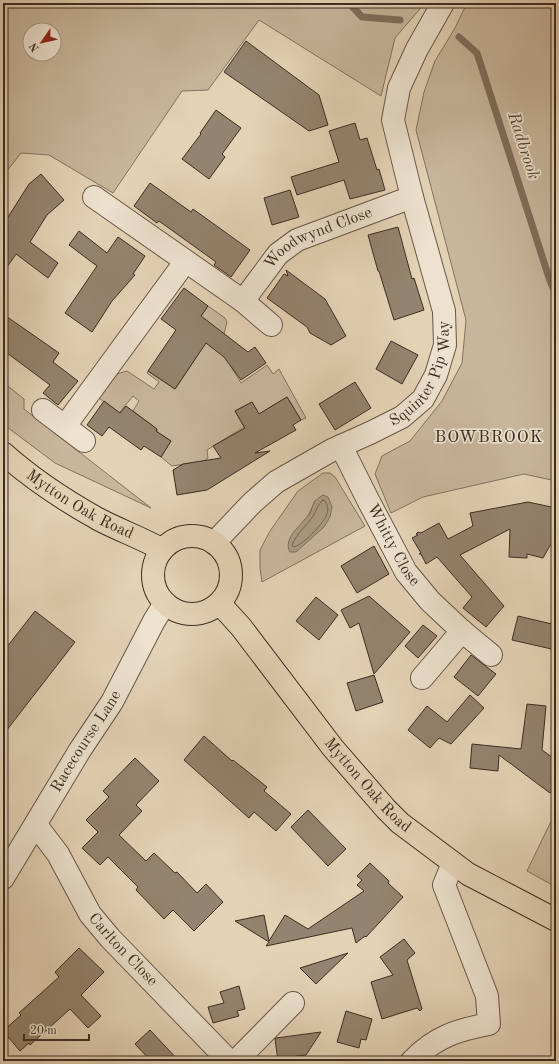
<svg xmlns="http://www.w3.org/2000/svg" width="559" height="1064" font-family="'Old Standard TT',serif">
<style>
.green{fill:#c8b69c;stroke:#82725f;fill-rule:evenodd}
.water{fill:#ab9a83;stroke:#7f6e5c}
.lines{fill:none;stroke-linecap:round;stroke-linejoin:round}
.shore{stroke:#746452;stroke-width:1}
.stream{stroke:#7f6e5c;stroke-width:7}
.building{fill:#94836e;stroke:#3d2d22}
.minor-casing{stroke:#675647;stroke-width:24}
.major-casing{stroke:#3d2d22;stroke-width:24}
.minor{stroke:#ede2cf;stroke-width:22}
.major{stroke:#e4d2b5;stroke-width:22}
.labels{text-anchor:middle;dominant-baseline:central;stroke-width:3.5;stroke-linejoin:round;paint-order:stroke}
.street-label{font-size:16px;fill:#3d2d22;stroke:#ede2cf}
.water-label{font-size:17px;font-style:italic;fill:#58483a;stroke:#ede2cf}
.neighbourhood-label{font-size:17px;letter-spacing:1px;fill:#3d2d22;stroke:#ede2cf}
</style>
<rect width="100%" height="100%" fill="#e4d2b5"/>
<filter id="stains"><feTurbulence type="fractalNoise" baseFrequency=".005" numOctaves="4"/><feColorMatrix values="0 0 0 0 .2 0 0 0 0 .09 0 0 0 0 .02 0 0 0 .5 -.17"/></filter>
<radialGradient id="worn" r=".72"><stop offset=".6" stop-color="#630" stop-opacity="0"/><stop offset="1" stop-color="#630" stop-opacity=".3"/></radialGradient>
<g class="green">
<path d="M3,3H424L419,10L395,38L381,96L259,20L208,90L182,91L113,193L49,155L21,153L3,176ZM30,30H54V54H30Z"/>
<path d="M467,3H552L556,8V481L524,474L423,497L391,513L375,474L382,456L410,441L442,401L462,363L466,320L416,130L424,92L435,61L455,28Z"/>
<path d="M208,306L225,318L227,322L224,334L230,365L241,383L267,365L273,374L279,369L306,418L301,420L287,397L259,414L252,402L235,411L244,427L207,450L208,458L204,461L172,466L161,457L171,441L157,432V429L133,411L139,401L133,396L119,413L99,398L117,374L127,371L154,389L159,382L147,373L148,371L175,389L194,361L171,345L186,337Z"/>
<path d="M3,382L24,399V409L151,508L55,463L3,424Z"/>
<path d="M323,473H330L335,477L365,526L262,582L260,568V550L270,531L298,491ZM315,501L296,552L292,536L309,514Z"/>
<path d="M556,811V887L527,871Z"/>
</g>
<path class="water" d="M323,495L328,497L332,507L330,517L324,527L296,552H290C282,539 302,524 309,515C312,511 312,505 315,501C317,499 320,497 323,495Z"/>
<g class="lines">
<path class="shore" d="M323,500L325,501C328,506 329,510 326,516C323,524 301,547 293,547L292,545C298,531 306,527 313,516C317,510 317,505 323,500Z"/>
<g class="stream">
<path d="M349,3L362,17L400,20"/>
<path d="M459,37L477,53L550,281L556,294"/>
</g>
</g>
<g class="building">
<path d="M246,41L319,95L328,125L309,131L224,72Z"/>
<path d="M216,110L241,128L222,154L225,157L209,179L182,159L201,134L200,133Z"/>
<path d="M355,123L360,140L367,138L377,170L379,169L385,190L350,199L344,180L297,195L291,177L339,162L329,131Z"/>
<path d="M41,174L64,200L47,215L30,242L58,263L48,278L16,254L3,273V225L29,184Z"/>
<path d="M150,183L191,212L193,209L250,250L231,277L214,265L216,262L159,221L157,223L134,206Z"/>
<path d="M290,190L299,217L272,225L264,198Z"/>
<path d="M398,227L412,279L414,278L424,310L394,320L379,271H378L368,235Z"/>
<path d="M79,231L107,253L118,237L145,256L133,274L135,275L112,301L92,332L65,313L97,266L69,245Z"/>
<path d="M286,270L325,299L346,336L331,345L310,333L307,327L267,298L284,274L288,276Z"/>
<path d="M184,288L208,306L201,316L248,352L255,347L266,363L241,380L224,357L206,343L175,389L148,371L176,330L161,319Z"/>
<path d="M3,314L59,353L53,362L78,381L58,405L43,393L50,385L3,350Z"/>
<path d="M391,341L418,355L402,384L376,369Z"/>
<path d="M355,382L371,408L335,430L319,404Z"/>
<path d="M287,397L301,420L293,425L296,430L255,453L270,451L207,490L177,495L173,470L183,464L221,458L213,446L245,428L235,411L252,402L259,414Z"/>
<path d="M104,401L120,413L126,406L157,429L156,431L171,441L161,457L144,446L141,450L109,427L102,436L87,425Z"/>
<path d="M528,502L556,508V535L543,558L527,554V558L509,557L510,529L460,555L504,606L486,627L463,608L472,597L437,557L426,564L421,554H419L421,553L412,538L418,535L416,534L418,532L421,533L439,523L448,539L473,526L470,513Z"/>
<path d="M374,546L389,574L357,593L341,566Z"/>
<path d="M369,596L410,632L374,674L359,623L350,628L341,610Z"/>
<path d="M316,597L338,615L319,640L296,621Z"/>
<path d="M35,611L75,642L3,735V652Z"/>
<path d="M518,616L556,625V650L512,640Z"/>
<path d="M423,625L437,636L418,658L405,646Z"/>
<path d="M471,655L496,674L478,696L454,677Z"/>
<path d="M374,675L383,702L356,711L347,683Z"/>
<path d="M470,695L484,708L451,744L439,738L430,748L408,730L427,706L447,722Z"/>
<path d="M527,704L546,706L542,750L556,760V784L550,793L499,755L498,771L470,768L472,744L521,749Z"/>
<path d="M204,736L232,761L233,760L267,787L264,791L291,814L276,831L254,812L249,818L184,760Z"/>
<path d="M135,758L159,781L136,805L142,811L119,835L146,861L154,853L175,873L177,872L197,893L206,884L223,902L194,931L173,910L164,919L136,890L138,887L108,857L100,865L82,848L98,832L86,820L109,797L103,791Z"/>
<path d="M308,810L346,849L328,866L291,827Z"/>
<path d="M370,863L389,881L388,883L403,897L366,937L365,936L356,943L352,928L266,946L269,942L235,921L264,915L269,941L285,915L308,929L364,891L357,885L362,880L357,876Z"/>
<path d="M404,939L415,953L407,960L422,1009L420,1011L417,1008L382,1019L371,982L393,975L380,957Z"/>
<path d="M79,948L104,972L81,995L101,1016L88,1028L70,1009L30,1045L29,1043L20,1051L3,1031L21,1015L19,1013L59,977L55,972Z"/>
<path d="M348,953L316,984L300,968Z"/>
<path d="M239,986L245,1009L237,1011L239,1016L213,1023L208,1007L224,1003L220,992Z"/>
<path d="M346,1011L372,1019L366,1040L361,1039L359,1048L337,1042Z"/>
<path d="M150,1030L179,1061H151L135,1044Z"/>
<path d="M321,1032L306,1055L296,1056V1061H278L275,1039L276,1038Z"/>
</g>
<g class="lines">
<defs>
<g id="minor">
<path d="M94,197L243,301L271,325"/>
<path id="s1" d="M243,301L278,254L297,240L412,197"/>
<path d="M43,410L84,441"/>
<path d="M65,426L185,262"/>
<path id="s2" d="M341,446L368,500L406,572L430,601L462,631L491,655"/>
<path id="s3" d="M214,543L252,503L276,482L332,450L370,433L402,417L423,399L436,375L445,345L444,311L412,197L393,120L399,88L417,49L443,3"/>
<path d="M422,678L462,631"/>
<path id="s4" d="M36,825L58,854L90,914L110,938L229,1061"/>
<path id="s5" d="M3,878L80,750L112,702L154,621L165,603"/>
<path d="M236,1061L293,1003"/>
<path d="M412,1061C435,1037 457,1030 489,1024L487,996L444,885L453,863"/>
</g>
<g id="major">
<path id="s6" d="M3,453C32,479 64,500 98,519C119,530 141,538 161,549"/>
<circle cx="192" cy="575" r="39"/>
<path id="s7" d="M220,604L241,627L333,748L386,809L400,823L468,874L556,920"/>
</g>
</defs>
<use href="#minor" class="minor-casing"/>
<use href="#major" class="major-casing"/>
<use href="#minor" class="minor"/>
<use href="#major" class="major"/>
</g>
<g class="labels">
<g class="street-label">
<text stroke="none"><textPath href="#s1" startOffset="102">Woodwynd Close</textPath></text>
<text stroke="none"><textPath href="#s3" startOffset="278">Squinter Pip Way</textPath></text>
<text stroke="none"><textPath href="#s6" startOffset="93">Mytton Oak Road</textPath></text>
<text stroke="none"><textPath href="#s2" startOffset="112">Whitty Close</textPath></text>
<text stroke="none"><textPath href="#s5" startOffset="160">Racecourse Lane</textPath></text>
<text stroke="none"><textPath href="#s7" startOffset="234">Mytton Oak Road</textPath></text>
<text stroke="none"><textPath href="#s4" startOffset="153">Carlton Close</textPath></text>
</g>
<g class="water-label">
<text transform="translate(523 146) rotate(72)">Radbrook</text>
</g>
<g class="neighbourhood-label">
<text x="489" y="437">BOWBROOK</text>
</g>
</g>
<rect width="559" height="1064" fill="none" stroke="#e4d2b5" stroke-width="16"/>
<rect x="4" y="4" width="551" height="1056" fill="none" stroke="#3d2d22" stroke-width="2"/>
<rect x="8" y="8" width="543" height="1048" fill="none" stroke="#3d2d22"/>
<g transform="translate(42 42) rotate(236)"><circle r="19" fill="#ede2cf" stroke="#a79a8a"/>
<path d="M0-3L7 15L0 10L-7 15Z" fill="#8f2418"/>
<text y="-6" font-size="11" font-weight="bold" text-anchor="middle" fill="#3d2d22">N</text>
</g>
<path d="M24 1034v6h65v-6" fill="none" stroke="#3d2d22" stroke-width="2"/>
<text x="30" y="1034" font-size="12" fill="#3d2d22" stroke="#ede2cf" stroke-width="3" paint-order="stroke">20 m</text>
<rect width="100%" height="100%" filter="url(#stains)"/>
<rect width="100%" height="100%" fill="url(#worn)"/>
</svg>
